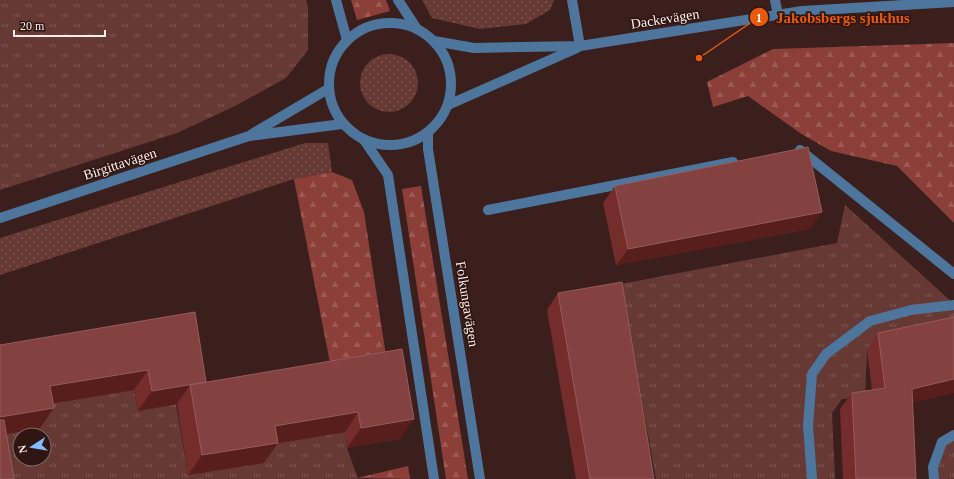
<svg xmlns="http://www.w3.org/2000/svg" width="954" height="479" font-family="Georgia,serif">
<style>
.grass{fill:url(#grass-dots)}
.forest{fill:url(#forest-firs)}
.park{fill:url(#park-tufts);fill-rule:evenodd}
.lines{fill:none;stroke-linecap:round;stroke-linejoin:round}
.minor{stroke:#4e759c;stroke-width:10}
.wall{fill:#742d2b}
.shaded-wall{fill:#571e1c}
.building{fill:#83413f;stroke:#965c5a}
.labels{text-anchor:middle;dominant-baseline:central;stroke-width:3.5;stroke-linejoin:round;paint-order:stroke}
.street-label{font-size:14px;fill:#feeeec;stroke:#301613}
.leader{fill:none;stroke:#e8590c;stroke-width:1.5}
.callout-dot{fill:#e8590c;stroke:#301613;stroke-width:1.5}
.mark-label{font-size:12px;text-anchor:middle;font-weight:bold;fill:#fff}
.callout-label{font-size:15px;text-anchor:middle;font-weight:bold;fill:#e8590c;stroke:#301613;stroke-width:3.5;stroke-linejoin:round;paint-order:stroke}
</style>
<defs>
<pattern id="grass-dots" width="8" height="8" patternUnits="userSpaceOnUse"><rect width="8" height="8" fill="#673935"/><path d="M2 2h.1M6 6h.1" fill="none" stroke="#7e5652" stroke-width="1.8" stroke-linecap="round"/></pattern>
<pattern id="forest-firs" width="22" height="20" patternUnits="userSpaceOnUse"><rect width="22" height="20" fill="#8c3e38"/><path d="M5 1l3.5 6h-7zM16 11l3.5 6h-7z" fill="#9d5a55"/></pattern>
<pattern id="park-tufts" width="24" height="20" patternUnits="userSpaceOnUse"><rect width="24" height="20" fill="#673935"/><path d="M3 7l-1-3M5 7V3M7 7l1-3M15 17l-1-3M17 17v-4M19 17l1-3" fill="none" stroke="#7e5652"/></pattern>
</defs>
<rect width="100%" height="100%" fill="#3a1f1d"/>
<g class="grass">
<path d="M422,0H554L550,10L526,24L480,29L432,18Z"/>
<circle cx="389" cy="83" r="29"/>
<path d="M305,143H328L332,172L294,179L0,275V238Z"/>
</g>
<g class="forest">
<path d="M351,0H386L390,11L357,20Z"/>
<path d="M954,43V223L897,166L831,151L800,133L748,96L713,107L707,82L773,49Z"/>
<path d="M332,172L352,180L364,212L388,369L333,378L294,179Z"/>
<path d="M421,186L468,479H446L402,189Z"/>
<path d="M408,466L410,479L357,478Z"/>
</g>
<g class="park">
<path d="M0,0H306L308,7V50L286,78L235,106L177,133L0,190Z"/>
<path d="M845,205L954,304V319L867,350L865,398L842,399L832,413L835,479H656L621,284L837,243Z"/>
<path d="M134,390L138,411L176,404L188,475L261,446L345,432L347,448L358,479H0V435L40,428L36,406ZM20,435H44V459H20Z"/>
<path d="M954,435V479H934L942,442Z"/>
</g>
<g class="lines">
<g class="minor">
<path d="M336,0L347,40"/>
<path d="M398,0L417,29"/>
<path d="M572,0L580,46"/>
<path d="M775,0L778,15"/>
<circle cx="390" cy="84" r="61"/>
<path d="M434,41L474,48L580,46L802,11L954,2"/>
<path d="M448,105L577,48"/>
<path d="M428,133V149L480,479"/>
<path d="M252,134L328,89"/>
<path d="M364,140L388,175L434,479"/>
<path d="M800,150L954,274"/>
<path d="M488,210L733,162"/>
<path d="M0,218L249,136L342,124"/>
<path d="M812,479L808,426L812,374L826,354L870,321L911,310L954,305"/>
<path d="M934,479L933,467L942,442L954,435"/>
</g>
</g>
<g class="wall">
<path d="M615,186L810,229L616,265L603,203Z"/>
<path d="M558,293L654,479H576L547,310Z"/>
<path d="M195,312L206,382L402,349L400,439L347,448L345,432L278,443L264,463L188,475L177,404L138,411L134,390L53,403L40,428L6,433L0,479V345Z"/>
<path d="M878,333L912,403L916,479H843L840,409L852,393L872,390L867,350Z"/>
</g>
<g class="shaded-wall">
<path d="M822,212L810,229L616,265L628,249Z"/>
<path d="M148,370L134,390L36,406L50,386Z"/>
<path d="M954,379V393L900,406L912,389Z"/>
<path d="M206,382L190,385L177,404L138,411L152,391Z"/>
<path d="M54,408L40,428L0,435V417Z"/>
<path d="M358,412L345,432L278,443L264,463L188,475L202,455L275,426Z"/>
<path d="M414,419L400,439L347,448L361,428Z"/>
</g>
<g class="building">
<path d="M808,147L822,212L628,249L615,186Z"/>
<path d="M622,282L654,479H590L558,293Z"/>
<path d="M195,312L206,382L152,391L148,370L50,386L54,408L0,417V345Z"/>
<path d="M954,317V379L912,389L916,479H856L852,393L885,388L878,333Z"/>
<path d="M402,349L414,419L361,428L358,412L275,426L278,443L202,455L190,385Z"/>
<path d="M0,420H4L14,479H0Z"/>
</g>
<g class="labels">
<g class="street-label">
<text transform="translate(665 19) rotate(-9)">Dackevägen</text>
<text transform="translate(120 164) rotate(-18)">Birgittavägen</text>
<text transform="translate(467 304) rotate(81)">Folkungavägen</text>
</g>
</g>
<path class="leader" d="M699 58L759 17"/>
<g class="callout-dot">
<circle cx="699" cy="58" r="4"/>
<circle cx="759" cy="17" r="10"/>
</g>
<g class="mark-label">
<text x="759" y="22">1</text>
</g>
<g class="callout-label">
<text x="843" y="23">Jakobsbergs sjukhus</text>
</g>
<g transform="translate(32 447) rotate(258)"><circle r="19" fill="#301613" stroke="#826c6a"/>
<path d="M0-3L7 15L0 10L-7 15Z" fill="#80bdfa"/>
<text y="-6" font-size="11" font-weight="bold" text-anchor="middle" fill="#feeeec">N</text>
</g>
<path d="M14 30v6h91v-6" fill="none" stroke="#feeeec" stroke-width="2"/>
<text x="20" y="30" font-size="12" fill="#feeeec" stroke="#301613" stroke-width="3" paint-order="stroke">20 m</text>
</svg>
